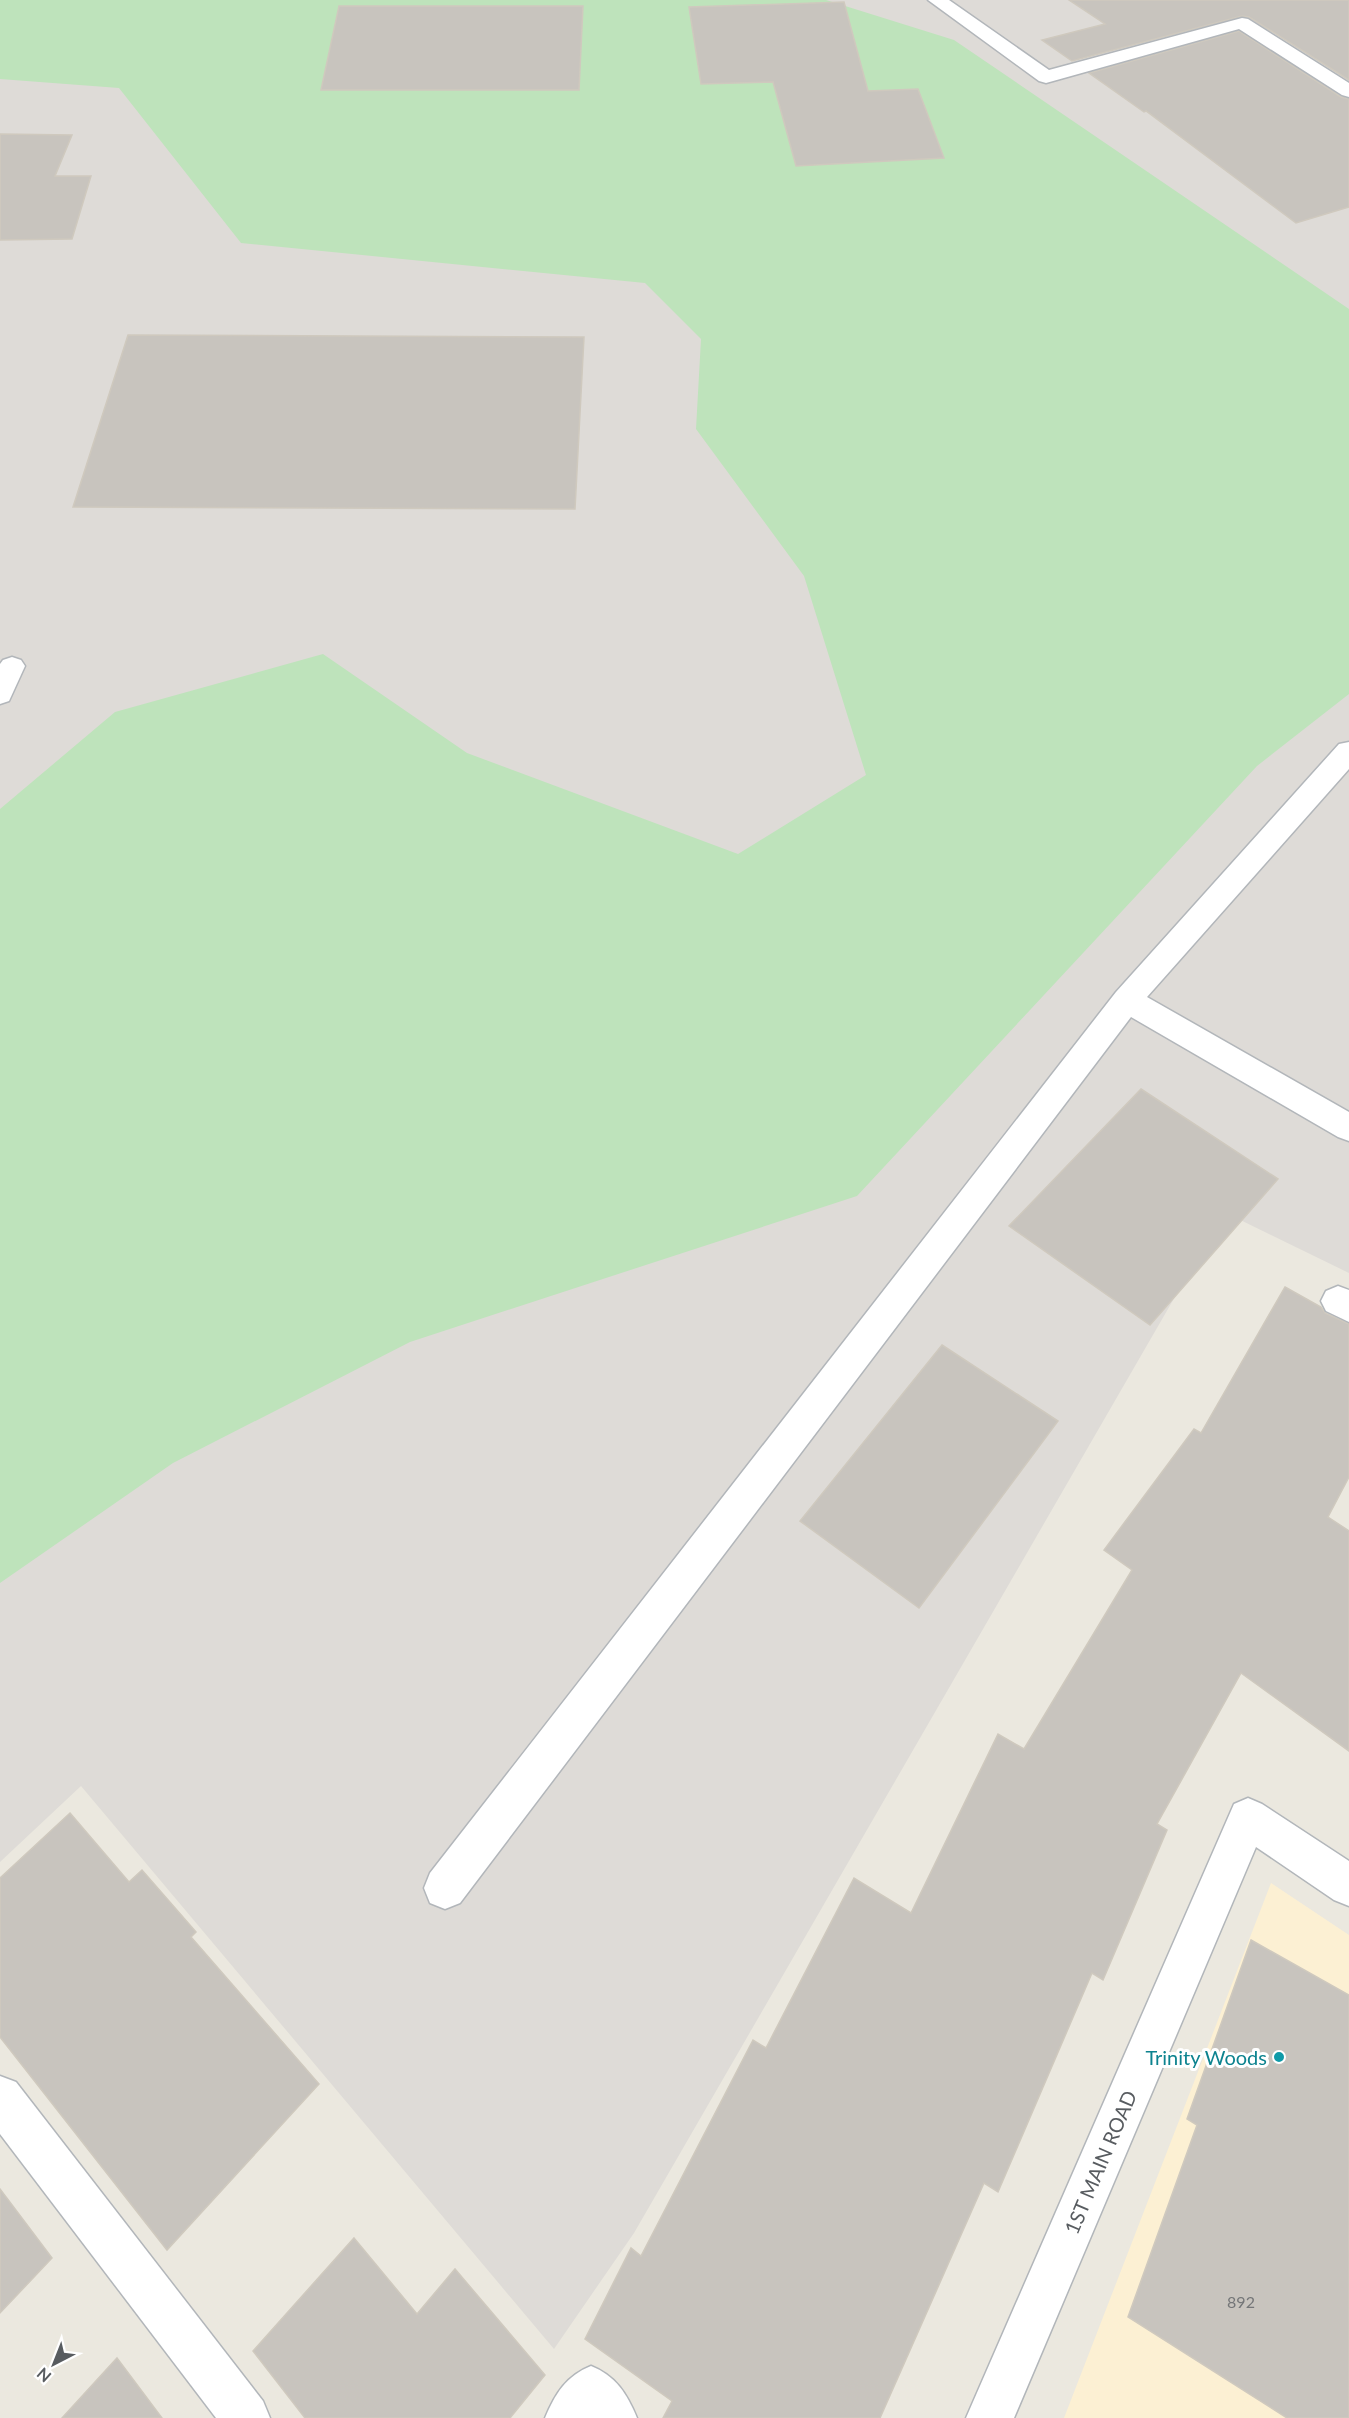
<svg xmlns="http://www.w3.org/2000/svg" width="1349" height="2418" font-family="Lato,sans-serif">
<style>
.commercial{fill:#fcf0d3}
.industrial{fill:#dedbd7}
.green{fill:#bee3bb}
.building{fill:#c8c4be;stroke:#cfc9be;stroke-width:1.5}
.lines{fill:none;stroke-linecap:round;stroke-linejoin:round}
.minor-casing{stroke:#b2b6ba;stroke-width:3}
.minor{fill:#fff;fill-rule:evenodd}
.culture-dot{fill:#0f9aa8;stroke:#fff;stroke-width:2}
.labels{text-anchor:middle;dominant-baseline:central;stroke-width:6;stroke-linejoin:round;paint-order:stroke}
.near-number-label{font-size:16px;fill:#747678}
.near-culture-label{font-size:20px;fill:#0d838f;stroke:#fff;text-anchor:end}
.near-street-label{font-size:20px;fill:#585c60;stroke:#fff}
</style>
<rect width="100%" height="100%" fill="#ebe8df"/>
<path class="commercial" d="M1271,1883L1349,1935V2418H1064Z"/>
<path class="industrial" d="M0,0H1349V1273L1224,1212L634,2233L554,2349L81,1786L0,1862Z"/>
<path class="green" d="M0,0H826L954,40L1349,309V694L1257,766L857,1196L410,1342L173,1463L0,1583V809L115,712L323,654L467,753L738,854L866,775L804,576L696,429L701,339L645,283L241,243L119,88L0,79Z"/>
<g class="building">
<path d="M1069,0H1349V80L1249,17L1242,16L1072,61L1042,40L1105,24Z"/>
<path d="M844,2L868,91L918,89L944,158L796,166L773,82L701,84L689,7Z"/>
<path d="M339,6H583L579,90H321Z"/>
<path d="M1239,31L1341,97L1349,99V207L1296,223L1146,111L1144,112L1089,73Z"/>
<path d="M0,134L72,135L55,176H91L72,239L0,240Z"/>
<path d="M128,335L584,337L575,509L73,507Z"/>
<path d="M1141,1089L1278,1179L1150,1325L1009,1226Z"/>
<path d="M1285,1287L1321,1307L1325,1313L1349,1324V1477L1328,1517L1349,1531V1751L1241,1673L1157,1824L1167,1830L1103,1980L1092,1973L998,2192L984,2183L880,2418H663L672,2401L585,2339L631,2248L641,2256L753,2040L766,2048L854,1878L911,1913L998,1734L1024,1749L1132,1570L1104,1550L1194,1429L1201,1433Z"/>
<path d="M942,1345L1058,1421L919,1608L800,1521Z"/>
<path d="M70,1813L129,1882L142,1870L196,1932L191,1937L319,2084L167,2250L0,2037V1878Z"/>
<path d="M1251,1940L1349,1995V2418H1287L1128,2317L1197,2125L1187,2119Z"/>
<path d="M0,2189L52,2258L0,2313Z"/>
<path d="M354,2238L417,2314L455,2269L545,2375L510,2418H305L253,2351Z"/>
<path d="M117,2358L162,2418H62Z"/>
</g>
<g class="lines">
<defs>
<g id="minor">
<path d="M928,0H949L1049,70L1242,18L1248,19L1349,83V97L1342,95L1239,29L1046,83L1039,81Z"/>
<path d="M12,657L21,660L25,666L9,701L0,704V664L3,660Z"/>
<path d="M1349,742V769L1147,997L1349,1112V1141L1338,1137L1131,1017L460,1903L445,1909L430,1903L424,1888L430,1873L1116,992L1339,744Z"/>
<path d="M1338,1286L1349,1290V1322L1326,1311L1321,1301L1326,1291Z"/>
<path d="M1248,1798L1262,1804L1349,1861V1906L1334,1900L1256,1847L1014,2418H966L1234,1804Z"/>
<path d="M0,2076L16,2082L263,2401L270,2418H216L0,2134Z"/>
<path d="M591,2366C616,2376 627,2394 637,2418H545C555,2394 566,2376 591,2366Z"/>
</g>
</defs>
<use href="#minor" class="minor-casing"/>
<use href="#minor" class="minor"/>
</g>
<circle class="culture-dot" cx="1279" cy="2057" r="6"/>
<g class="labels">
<g class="near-number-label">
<text x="1241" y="2301">892</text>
</g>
<g class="near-culture-label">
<text x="1267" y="2057">Trinity Woods</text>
</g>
<g class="near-street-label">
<text transform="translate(1100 2162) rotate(-67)">1ST MAIN ROAD</text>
</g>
</g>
<g transform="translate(54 2364) rotate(222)" stroke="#ffffff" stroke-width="4.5" paint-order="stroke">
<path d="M0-4.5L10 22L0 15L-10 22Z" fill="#585c60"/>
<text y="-9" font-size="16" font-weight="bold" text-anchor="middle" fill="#585c60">N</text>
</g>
</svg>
